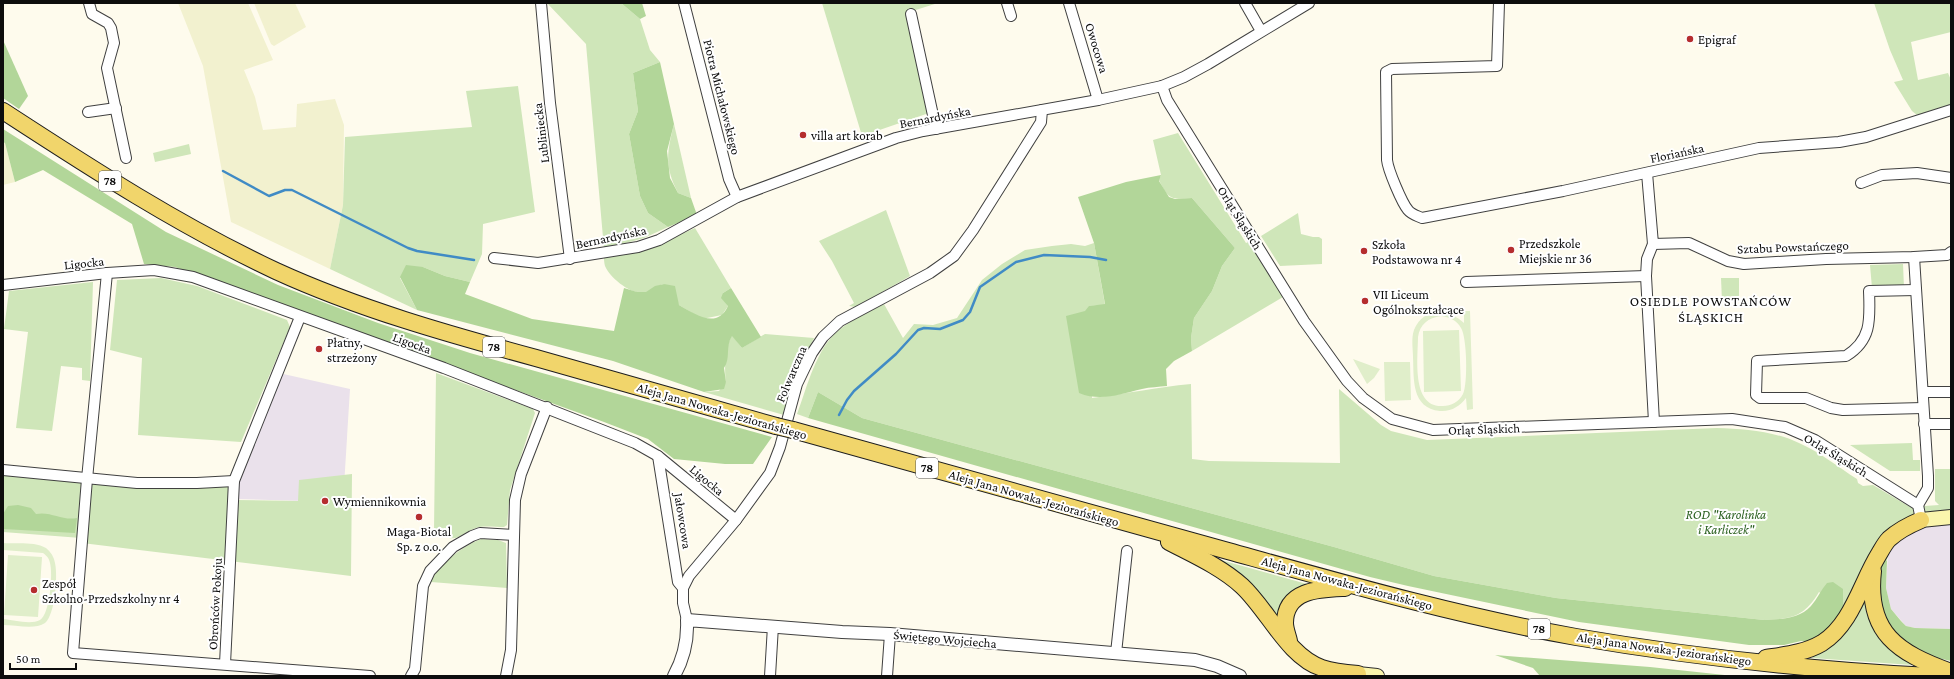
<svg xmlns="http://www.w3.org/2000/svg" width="1954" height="679" font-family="'Crimson Pro',serif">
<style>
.industrial{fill:#eae1eb}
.farmland{fill:#f2f1cf}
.green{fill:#cfe6b9}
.forest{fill:#b2d699}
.pitch{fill:#e0eeca;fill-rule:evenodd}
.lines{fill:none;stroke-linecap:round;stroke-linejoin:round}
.stream{stroke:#408bc5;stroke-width:2.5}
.minor-casing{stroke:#404040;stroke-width:12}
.tertiary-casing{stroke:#404040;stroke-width:14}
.secondary-casing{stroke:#2f2f2f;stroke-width:16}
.primary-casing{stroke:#1e1e1e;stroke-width:18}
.minor{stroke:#fff;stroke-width:10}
.tertiary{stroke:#fff;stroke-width:12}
.secondary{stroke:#faf5ac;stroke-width:14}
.primary{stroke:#f1d56b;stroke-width:16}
.primary-bridge-casing{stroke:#1e1e1e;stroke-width:18;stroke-linecap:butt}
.primary-bridge{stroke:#f1d56b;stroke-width:16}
.poi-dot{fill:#b52d2e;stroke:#fff;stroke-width:1.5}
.labels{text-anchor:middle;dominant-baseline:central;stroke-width:4;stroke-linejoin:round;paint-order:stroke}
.shield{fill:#fff;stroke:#565656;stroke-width:1}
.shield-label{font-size:12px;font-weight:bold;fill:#0d0d0d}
.poi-label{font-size:13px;fill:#0d0d0d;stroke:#fff;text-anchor:start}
.street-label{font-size:13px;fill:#0d0d0d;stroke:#fff}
.park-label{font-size:13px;font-style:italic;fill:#2c6121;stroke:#fff}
.neighbourhood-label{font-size:14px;letter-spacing:1px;fill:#0d0d0d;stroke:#fff}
</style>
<rect width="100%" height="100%" fill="#fefbed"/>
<g class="industrial">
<path d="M279,373L350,389L344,486L304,501L235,499L236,483Z"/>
<path d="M1951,517V629L1915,628L1906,626L1891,609L1886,588L1888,553L1894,538Z"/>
</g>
<g class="farmland">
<path d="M178,3H248L273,60L244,70L255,97L263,130L296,127L297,104L335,99L344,125L343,205L330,269L231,222L203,66Z"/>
<path d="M254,3H295L306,27L274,46L271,44Z"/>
<path d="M3,142L5,143L15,182L3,185Z"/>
</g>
<g class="green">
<path d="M547,3H621L640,19L650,50L660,62L633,73L638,111L629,134L640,196L648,213L668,227L644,238L604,249L586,44Z"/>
<path d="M822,3H938L906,13L929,113L862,136Z"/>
<path d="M1874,3H1951V32L1911,42L1918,80L1948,73L1951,80V105L1917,115L1912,111L1894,82L1903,80L1890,50Z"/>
<path d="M518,86L535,212L483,224L482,254L470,282L445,276L423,267L400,278L417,310L330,269L343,205L345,137L472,127L466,91Z"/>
<path d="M674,124L691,198L678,193C664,166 667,152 674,124Z"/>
<path d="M1178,133L1246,243L1253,240L1288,294L1192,351L1191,338L1194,318L1212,291L1222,266L1235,248L1192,198C1171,200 1168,199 1159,180L1161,175L1153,140Z"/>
<path d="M189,144L191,154L155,162L153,153Z"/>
<path d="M886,210L910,276L856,307L849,306L854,303L832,261L819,241Z"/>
<path d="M1298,213L1301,234L1313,237H1319L1322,239V264L1280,266L1261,236Z"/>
<path d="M695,228L731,288L723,293L728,306L722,315L702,319L679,305L664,284C656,286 654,289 647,292C633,297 610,278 605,266C604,263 604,259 604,256L641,252Z"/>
<path d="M1094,243L1105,305L1089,306L1092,398C1125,394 1157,387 1191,384L1192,459L1209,461L1340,463L1339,389L1381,425L1391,431L1427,440L1717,428C1744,429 1774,431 1799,443C1820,452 1838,467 1857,479L1858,483L1863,486L1873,485L1910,507L1939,505L1935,501V469H1951V517L1905,528L1888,553L1887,561L1885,560L1848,615L1819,592C1804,617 1792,619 1764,620L1556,598L1434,576L1334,547L862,418L818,392L808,418L797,414C807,388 816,348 839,330C852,319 869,312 884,304L903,338L914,324L933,325L957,318L982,280L1002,264L1025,250L1052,246L1071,244L1085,246Z"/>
<path d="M1903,264L1904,288H1872L1870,265Z"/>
<path d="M161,278L197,286L287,320L290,327L241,442L138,435L142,358L110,350L117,280Z"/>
<path d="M1721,278H1739V301H1722Z"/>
<path d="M93,282L90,381L82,380V368L61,366L52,431L16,428L28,332L4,329L9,291Z"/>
<path d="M765,334L814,338L796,376L784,415L704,392L719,391L726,382C724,369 725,347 732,335L742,348Z"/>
<path d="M436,373L533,409L535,413L510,490L507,525L504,527C496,527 487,526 479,527C459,532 458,548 434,530Z"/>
<path d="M1912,443L1913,460H1920V471H1890L1850,445Z"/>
<path d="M3,470L87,479L234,481V500L298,501L299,480L352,474L351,576L82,543L81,538L3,532Z"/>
<path d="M481,539L498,540L506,543L507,588L431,582C436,565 465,545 481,539Z"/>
<path d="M1210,557L1307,584L1308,585L1281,625Z"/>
<path d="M1862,594L1914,664L1912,665L1812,658Z"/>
</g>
<g class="forest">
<path d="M621,3H642L646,16L640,19Z"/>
<path d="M3,40L28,96L19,109L3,98Z"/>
<path d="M660,62L674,124L667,151L670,178L678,193L691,198L697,215L668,227L648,213L640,196L629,134L638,111L633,73Z"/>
<path d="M3,129L166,232L278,285L378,323L470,353L772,437L753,464H725L674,459L648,439L604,422L214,281L175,267L144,264L132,224L43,170L15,182L5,143L3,142Z"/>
<path d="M1161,175L1159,181L1169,197L1175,199L1192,198L1235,248L1222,266L1212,291L1194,318L1191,338L1192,351L1174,361L1166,369L1167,386C1159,387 1150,387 1142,389C1120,394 1101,402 1079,393L1066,316L1085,311L1089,306L1105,304L1094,243L1078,197L1126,182Z"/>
<path d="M406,265L423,267L445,276L470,282L465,294L532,319L614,331L624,288L637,292H646L655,286L664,284L675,286L679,305C695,314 717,330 728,306L721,298L723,293L731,288L761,337L742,348L732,336C725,347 731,358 724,368L726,382L724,389L704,392L613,361L417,310L400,277Z"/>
<path d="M818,392L862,418L1334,547L1434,576L1556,598L1764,620C1781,619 1799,619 1811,606C1817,599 1821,590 1827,583L1833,582L1843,589V607L1841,614L1831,628L1810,642L1801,641L1784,645H1749L1579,622L1408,586L1370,577L808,418Z"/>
<path d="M18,505L31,508L36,514C51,511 62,521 77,518L75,533L3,529V514L8,506Z"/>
<path d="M1885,560L1887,561L1886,588L1891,609L1901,621L1906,626L1915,628L1951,629V661L1911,652L1878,610L1879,567Z"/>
<path d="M1495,655L1650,667L1734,676H1540L1533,668Z"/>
</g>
<g class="pitch">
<path d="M1464,311H1470L1473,409L1467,410L1466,398C1460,406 1451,412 1440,411C1411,408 1414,379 1413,357C1413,349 1411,338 1414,330C1423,307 1449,308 1464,323ZM1441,316C1449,317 1457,320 1461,328C1467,337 1468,384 1463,394C1459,402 1451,406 1443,406C1411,408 1418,357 1418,337C1420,324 1428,318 1441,316Z"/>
<path d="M1459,330L1461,391L1424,392L1423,331Z"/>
<path d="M1353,359L1380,369L1374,378L1367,384Z"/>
<path d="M1384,362H1410L1411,400L1385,401Z"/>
<path d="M3,543C15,544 35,541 46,548C51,552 54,557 55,563C58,576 55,615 45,623C35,630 16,625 3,625V619C13,620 31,625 40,620C50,614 53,574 50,563C49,558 47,556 43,553L3,550Z"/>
<path d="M8,555L42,557L38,617L4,615Z"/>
</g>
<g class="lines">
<g class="stream">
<path d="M223,171L269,196L285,190H292L408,248L417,251L474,260"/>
<path d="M839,415L847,400L854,391L896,354L918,330L924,328L940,329L963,320L970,312L980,287L1016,262L1044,255L1090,257L1106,260"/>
</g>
<defs>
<g id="minor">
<path d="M89,3L92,14L108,23L111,28L114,43L107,68L126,158"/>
<path d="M541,3L550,103L570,259"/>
<path d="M684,3L729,179L737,197"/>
<path d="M1007,3L1011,16"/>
<path d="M1069,3L1098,100"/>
<path d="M1245,3L1261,31"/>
<path d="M1499,3L1497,66L1392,69L1386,72L1387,160C1388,170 1402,203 1408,210C1412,215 1418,216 1422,218L1563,191L1759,148L1839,142L1866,137L1951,110"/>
<path d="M911,14L936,129"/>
<path d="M1162,86L1167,100L1304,321L1347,381L1363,398L1392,419L1433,430L1732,419L1785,427L1815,440L1918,505L1921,520"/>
<path d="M88,112L116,108"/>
<path d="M1647,173L1653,244L1689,243L1728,261L1744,264L1826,259L1914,257L1947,255L1951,252"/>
<path d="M1861,183L1882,175L1917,173L1951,178"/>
<path d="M1653,244L1647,259L1646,276L1654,422"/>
<path d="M1914,257L1928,476V488L1918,505"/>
<path d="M494,258L538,263L638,247L659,240L737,197L896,138L923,131L1098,100L1162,86L1184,77L1208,64L1309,3"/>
<path d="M107,273L87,479L73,653L370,676"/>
<path d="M1466,282L1646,276"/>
<path d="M3,285L107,273L154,270L193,277L444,368L635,443L658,456L736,520"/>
<path d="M1916,290L1869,291C1870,319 1872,340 1846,356L1757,361L1756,395L1760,398H1806L1831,408L1843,410L1923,408"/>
<path d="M1923,392H1951"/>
<path d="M1924,424H1951"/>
<path d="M658,456L678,582L683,588"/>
<path d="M3,470L137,483H197L234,481"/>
<path d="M687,620L683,603V588L689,576L736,520L770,473L780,447L797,384L812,353L823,337L840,321L930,273L954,256L973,230L1041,122L1042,110"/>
<path d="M1116,653L1127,551"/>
<path d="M225,664L234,481L300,317"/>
<path d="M411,676L415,669L423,586L430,571L453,547L472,536L480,533L513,535"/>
<path d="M506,676L511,650L515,500L521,474L547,407"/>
<path d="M770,676L773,626"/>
<path d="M887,676L890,634"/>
</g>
<path id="tertiary" d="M674,676C684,658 688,641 687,620L842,632L890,634L1195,660L1217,666L1240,676"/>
<g id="secondary">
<path d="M1921,520L1951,517"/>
<path d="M1358,674L1377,676"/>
</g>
<g id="primary">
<path d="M3,111C92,169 180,226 276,271C359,309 448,334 536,358C616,381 696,403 776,426"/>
<path d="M793,430C938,471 1083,511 1228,551C1343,583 1458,616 1576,637C1693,657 1812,670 1931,676"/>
<path d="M1169,542C1194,555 1221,567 1242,586C1268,610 1288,657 1322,668C1334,672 1346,673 1358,674"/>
<path d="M1873,571C1866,633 1898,653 1951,672"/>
<path d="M1289,641C1288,636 1285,629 1285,623C1285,589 1321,589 1345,588"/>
<path d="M1766,658C1785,655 1805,653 1822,643C1852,624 1861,583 1879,554C1882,549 1885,543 1889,539C1899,530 1909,525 1921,520"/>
</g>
</defs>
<use href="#minor" class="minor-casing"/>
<use href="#tertiary" class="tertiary-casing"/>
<use href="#secondary" class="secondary-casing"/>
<use href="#primary" class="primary-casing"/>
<use href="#minor" class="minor"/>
<use href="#tertiary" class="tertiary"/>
<use href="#secondary" class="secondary"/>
<use href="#primary" class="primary"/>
<defs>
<path id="primary-bridge" d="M776,426L793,430"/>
</defs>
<use href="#primary-bridge" class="primary-bridge-casing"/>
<use href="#primary-bridge" class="primary-bridge"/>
</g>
<g class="poi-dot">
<circle cx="1690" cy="39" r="4"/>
<circle cx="803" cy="135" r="4"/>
<circle cx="1511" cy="250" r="4"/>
<circle cx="1364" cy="251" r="4"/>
<circle cx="1365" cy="301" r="4"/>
<circle cx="319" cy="349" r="4"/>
<circle cx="325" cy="501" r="4"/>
<circle cx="419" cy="517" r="4"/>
<circle cx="34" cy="590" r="4"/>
</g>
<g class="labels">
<g class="shield">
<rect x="99" y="171" width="22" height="20" rx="3"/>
<rect x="483" y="337" width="22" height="20" rx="3"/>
<rect x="916" y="458" width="22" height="20" rx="3"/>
<rect x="1528" y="619" width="22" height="20" rx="3"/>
</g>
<g class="shield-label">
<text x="110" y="181">78</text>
<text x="494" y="347">78</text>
<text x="927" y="468">78</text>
<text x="1539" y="629">78</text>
</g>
<g class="poi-label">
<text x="1698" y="39">Epigraf</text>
<text x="811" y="135">villa art korab</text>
<text x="1519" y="243">Przedszkole<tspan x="1519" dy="15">Miejskie nr 36</tspan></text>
<text x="1372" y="244">Szkoła<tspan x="1372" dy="15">Podstawowa nr 4</tspan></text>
<text x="1373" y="294">VII Liceum<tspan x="1373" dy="15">Ogólnokształcące</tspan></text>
<text x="327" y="342">Płatny,<tspan x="327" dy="15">strzeżony</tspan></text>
<text x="333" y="501">Wymiennikownia</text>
<text x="419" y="531" text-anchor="middle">Maga-Biotal<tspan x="419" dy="15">Sp. z o.o.</tspan></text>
<text x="42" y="583">Zespół<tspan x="42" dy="15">Szkolno-Przedszkolny nr 4</tspan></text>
</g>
<g class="street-label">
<text transform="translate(1097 48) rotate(73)">Owocowa</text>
<text transform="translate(722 97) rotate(76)">Piotra Michałowskiego</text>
<text transform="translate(935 117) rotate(-11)">Bernardyńska</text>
<text transform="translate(541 133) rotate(-97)">Lubliniecka</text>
<text transform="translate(1677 153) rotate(-12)">Floriańska</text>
<text transform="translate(1240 218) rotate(58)">Orląt Śląskich</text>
<text transform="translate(611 237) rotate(-12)">Bernardyńska</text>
<text transform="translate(1793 247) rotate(-2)">Sztabu Powstańczego</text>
<text transform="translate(84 263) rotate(-6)">Ligocka</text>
<text transform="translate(412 343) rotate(20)">Ligocka</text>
<text transform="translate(791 374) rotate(-67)">Folwarczna</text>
<text transform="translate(722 411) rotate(16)">Aleja Jana Nowaka-Jeziorańskiego</text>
<text transform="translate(1484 429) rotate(-2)">Orląt Śląskich</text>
<text transform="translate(1836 455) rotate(31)">Orląt Śląskich</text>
<text transform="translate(707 480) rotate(40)">Ligocka</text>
<text transform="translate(1034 498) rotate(16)">Aleja Jana Nowaka-Jeziorańskiego</text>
<text transform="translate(683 521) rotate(81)">Jałowcowa</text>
<text transform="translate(1347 583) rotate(15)">Aleja Jana Nowaka-Jeziorańskiego</text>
<text transform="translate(215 604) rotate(-87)">Obrońców Pokoju</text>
<text transform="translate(945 639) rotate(5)">Świętego Wojciecha</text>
<text transform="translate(1664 649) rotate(8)">Aleja Jana Nowaka-Jeziorańskiego</text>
</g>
<g class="park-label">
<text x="1726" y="514">ROD "Karolinka<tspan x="1726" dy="15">i Karliczek"</tspan></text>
</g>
<g class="neighbourhood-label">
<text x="1711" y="301">OSIEDLE POWSTAŃCÓW<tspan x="1711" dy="16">ŚLĄSKICH</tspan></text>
</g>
</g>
<rect width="1954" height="679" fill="none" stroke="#0d0d0d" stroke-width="8"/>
<path d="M10 663v6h66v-6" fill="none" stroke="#0d0d0d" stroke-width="2"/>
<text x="16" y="663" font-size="12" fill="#0d0d0d" stroke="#ffffff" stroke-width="3" paint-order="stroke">50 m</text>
</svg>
